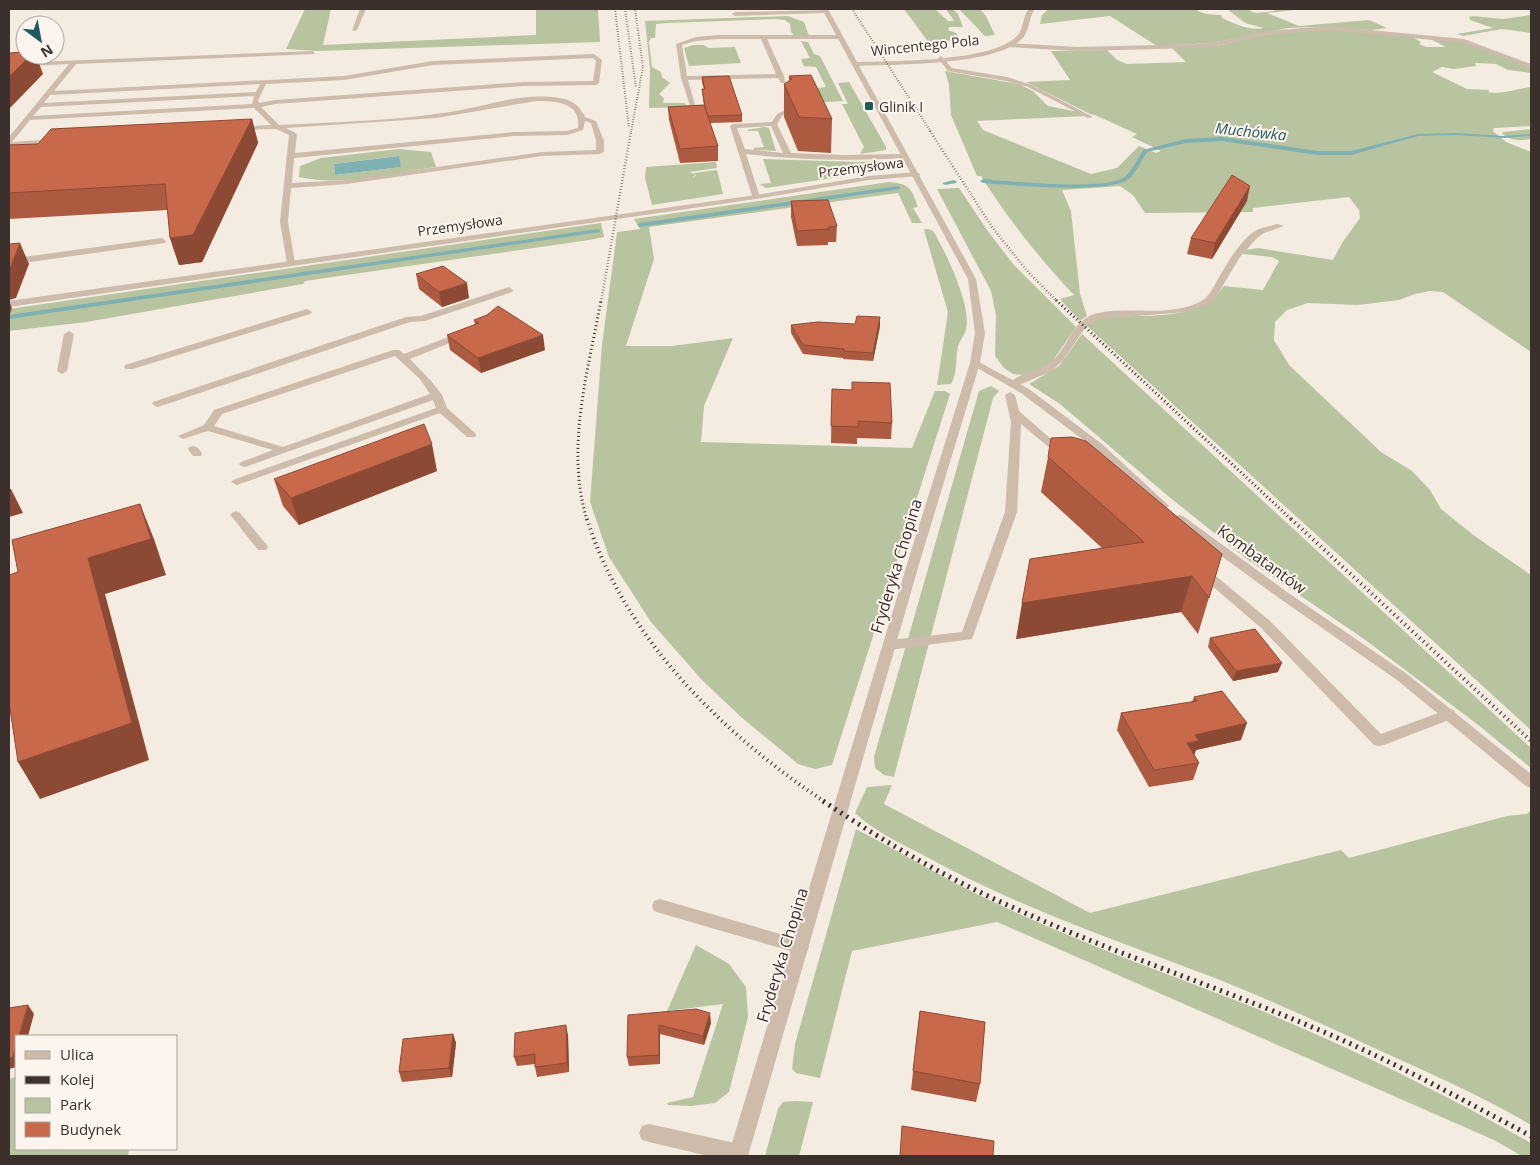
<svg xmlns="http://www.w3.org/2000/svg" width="1540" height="1165" font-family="'Open Sans',sans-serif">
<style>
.green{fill:#b8c4a0;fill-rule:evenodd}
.water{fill:#7fb0b2}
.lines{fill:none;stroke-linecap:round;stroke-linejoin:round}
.stream{fill:#7fb0b2;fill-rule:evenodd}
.service{fill:#cdbbac;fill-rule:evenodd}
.minor{fill:#cdbbac;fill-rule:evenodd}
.tertiary{fill:#cdbbac;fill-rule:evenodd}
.rail-far4{stroke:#3b302b;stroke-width:2;stroke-dasharray:0.5 2;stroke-linecap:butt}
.rail-far3{stroke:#3b302b;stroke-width:2.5;stroke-dasharray:0.5 2.5;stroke-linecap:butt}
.rail-far2{stroke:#3b302b;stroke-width:3;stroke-dasharray:1 3;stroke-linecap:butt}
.rail-far1{stroke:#3b302b;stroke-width:4;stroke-dasharray:1 4;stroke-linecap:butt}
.rail{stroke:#3b302b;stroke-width:5;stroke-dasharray:2 5;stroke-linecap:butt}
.wall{fill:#ac5a40}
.shaded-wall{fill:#8c4a34}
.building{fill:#c8694b;stroke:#8c4a34}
.poi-dot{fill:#1f5a5e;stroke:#fbf5ee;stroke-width:2}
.labels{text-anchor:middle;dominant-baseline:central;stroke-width:4;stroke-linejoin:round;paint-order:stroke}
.far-street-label{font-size:14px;fill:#3b302b;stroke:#fbf5ee}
.far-poi-label{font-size:14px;fill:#3b302b;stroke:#fbf5ee;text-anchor:start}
.far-water-label{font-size:15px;font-style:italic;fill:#1f5a5e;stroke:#fbf5ee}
.street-label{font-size:16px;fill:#3b302b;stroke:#fbf5ee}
</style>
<rect width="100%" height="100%" fill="#f4ebe1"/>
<g class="green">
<path d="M305,9H331L323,45L536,35V9H598L600,42L317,51L286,49Z"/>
<path d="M904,9H935L948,21H954L946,9H953L958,14L963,27H949L948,30L956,33L959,37L932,47Z"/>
<path d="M959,9H980L986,16L995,35L985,36Z"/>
<path d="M1048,9H1197L1198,11L1206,14L1221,15L1222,18C1235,24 1249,31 1264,28L1245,23L1227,9H1246L1255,13L1274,11L1275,9H1303L1267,13L1299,26L1369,20L1387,28L1371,30L1315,27L1288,28L1212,43L1157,46L1110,16L1040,24L1042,15Z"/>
<path d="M1531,15V33L1502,29L1463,36L1457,34L1493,28L1470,20L1469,17L1472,16L1503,19Z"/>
<path d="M788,16L804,22L809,36L794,35L791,32L790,24L785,20L776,19L666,23L656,24L655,38H651L649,42L652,67L661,72L662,77L670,83L659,94L664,98L663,103H685L687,107L649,108L650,68L645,21Z"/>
<path d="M1327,29L1412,37L1421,42L1419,44L1426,47H1446L1430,39L1456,40L1481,47L1531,68V73L1508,70L1496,64L1475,63L1476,66L1454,69L1442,67L1432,72L1467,89L1489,90L1488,92C1500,95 1517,89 1531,87V126L1494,128L1493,131L1506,142L1531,152V352L1443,292L1430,291L1415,294L1399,300L1358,305L1308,303L1287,310L1275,322L1274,340L1289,365L1381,452L1412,471L1430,490L1441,509L1476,537L1531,575V730L1087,326C1100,314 1116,317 1132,316C1157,316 1190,315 1211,301C1216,297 1220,290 1224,286L1263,290L1279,261L1272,257L1243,254L1246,250L1258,248L1333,260L1342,243L1360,218L1359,210L1349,197L1253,208V212L1145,213L1133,195L1120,186L1062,190L1071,211L1080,294L1087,316L1080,321L1060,299L1074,295C1039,258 1008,219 981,176H977L951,115L949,85L945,71L1018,84L1033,91L1048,106L1078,112L1086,116L977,121L983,130L1091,174L1117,168L1139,146L1156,153L1161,151L1132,137L1137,134L1095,115L1090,114L1026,82L1070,80L1051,51L1107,50L1117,60L1127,64L1186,62L1172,48L1222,45L1261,35Z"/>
<path d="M801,41L808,42L814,54L820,56L843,101L808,103L807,89L826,87L816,67L804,66L801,59L810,58Z"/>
<path d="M693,45H704L708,48L735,47L741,63L689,66L684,48Z"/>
<path d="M849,82L886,147V150L860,154L864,147L842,104H848L838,83Z"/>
<path d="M764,127L769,128L776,151L754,150V148L764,147L758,131H748L747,130Z"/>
<path d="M1531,129V139C1519,141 1512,141 1502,134L1503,132Z"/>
<path d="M399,149L431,152L436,167C391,173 343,187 299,177L300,166L321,158ZM398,156L401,167L335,175L334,164Z"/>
<path d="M763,159L857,162L893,161V166L886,170L873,172L766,188L759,184L771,183Z"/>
<path d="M716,162L717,168L689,172L695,174L693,178L696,175L694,173L717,170L723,194L652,205L645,178L646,167Z"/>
<path d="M889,182C910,184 911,188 918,207L913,208L922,223H912L898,193L649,227L654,259L626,346H672L733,338L704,406L701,442L912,448L935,391H945L950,394L832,765L815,769L798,764L741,717L702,680L651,622L609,557L590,502L602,345L617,232L640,229L634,219Z"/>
<path d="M959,188L987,230L1014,265L1076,327L1052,362L1036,371L1022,375L1013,374L1004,368L995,356L996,315L991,291L937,189Z"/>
<path d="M601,223L604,237L589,240L305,281L303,284L86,322L9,331V309Z"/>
<path d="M928,229L933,231C945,250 972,306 966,329C965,335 960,340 958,346C955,359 958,372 951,384L937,385L948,312L924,230H921Z"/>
<path d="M1082,334L1531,748V768L1477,724L1364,639L1248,560L1168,496L1060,404L1029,384L1059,366Z"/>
<path d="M991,386L999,391L993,398L894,777L884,775L875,768L874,757L979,391Z"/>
<path d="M892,785L884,804L1090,913L1341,850L1349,858L1507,816L1527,814L1531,810V1125C1480,1095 1425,1071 1372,1047C1320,1023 1268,999 1215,978C1117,941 1015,906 923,855C900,843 874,831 855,813L867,787Z"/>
<path d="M856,829C904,854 950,882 1000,905C1080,943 1163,972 1245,1004C1343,1044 1440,1091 1531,1143V1156H1522L1494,1140L997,922L852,951L820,1078L796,1073L792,1069L795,1044Z"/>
<path d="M696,945L729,964L746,987L748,1017L729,1092L715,1103L691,1106L668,1105L667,1103L693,1097L723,1004L667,1011Z"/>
<path d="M16,1077V1149H129L128,1156H9V1079Z"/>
<path d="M795,1101L813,1102L799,1156H765L778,1109L783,1102Z"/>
</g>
<path class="water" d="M399,156L401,167L335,175L334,164Z"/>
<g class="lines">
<g class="stream">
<path d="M1456,133L1504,136L1531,134V136L1504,138L1456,135L1418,136L1351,155H1318L1222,141L1186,143L1147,152C1142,160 1136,172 1130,178C1112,195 1010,185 983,183L980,181L983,179C1008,181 1109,192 1126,176C1133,169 1138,158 1143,150L1186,139L1222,137L1318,151H1351L1418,134Z"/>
<path d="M954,180L957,182L956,183L945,185L942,183Z"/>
<path d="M898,186L900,187V189L640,227L637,225L640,223Z"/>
<path d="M598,229L600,230V232L9,319V315Z"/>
</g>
<g class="service">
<path d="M360,9H366L357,30L352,31Z"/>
<path d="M828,10L826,13L735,16L732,14L735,12Z"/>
<path d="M1329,26L1464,39L1531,64V68L1463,43L1329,30L1266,35L1222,45L1198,48L1078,51L1009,47L1006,45L1009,43L1078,47L1198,44L1222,41L1266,31Z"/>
<path d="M718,35H840L843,37L840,39H767L784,76L785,83H781L778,78L688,80L695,105L690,106L681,78L676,44L696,37ZM718,39H761L776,74L687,76L682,45L696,41Z"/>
<path d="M313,51L315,54L76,64L54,91L344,76L433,61L594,54L602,60L599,83L596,85L524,86L275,104L261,107L279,125C335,122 393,121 450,112C483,107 516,94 551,97C566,98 579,102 585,117L596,121L604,141V152L600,154L542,156L347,184L291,188L288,222L295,263L291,266L287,263L280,222L289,135L276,129L236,130V128L238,127L271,125L254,108L30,120L12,142L56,139L60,141L59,143L9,146V137L69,64L9,67V63ZM593,58L596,61L593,81L524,82L275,100L259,103L258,100L266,84L344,80L433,65ZM260,84L256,92L44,103L50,95ZM254,96L252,104L33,116L41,107ZM536,101C556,101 581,102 578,128L567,131L514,132L295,153L297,134L286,128L436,118ZM585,121L591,123L596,141V150L542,152L347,180L292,183L294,158L514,136L567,135L583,130Z"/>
<path d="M941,56L952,68L1007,77L1032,85L1093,117L1088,118L1028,87L1006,81L948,71L938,58Z"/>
<path d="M787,109L790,111L782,116L777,124L791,153L843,155L904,154L908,156L904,158C851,161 799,160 746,154L760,197L753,199L730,126L733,124L772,122L777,114ZM771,126L783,153L745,149L737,128Z"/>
<path d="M1277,224L1284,226L1264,233L1257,238L1240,257L1214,300L1207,305L1187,312L1098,319L1085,328L1063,360L1052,371L1017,386H1009L1008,384C1021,371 1043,372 1057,356C1069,342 1075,320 1094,314C1127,305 1172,319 1203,300C1210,295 1214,286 1218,279C1227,264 1242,236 1259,229C1264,227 1271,226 1277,224Z"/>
<path d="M162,238L166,241L165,243L9,265V259Z"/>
<path d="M509,287L513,290L512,292L425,321L410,322L161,406L157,407L152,404L153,402L406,317L421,316Z"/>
<path d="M307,309L312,312L310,314L133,369H125L124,367L125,365Z"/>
<path d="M69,331L74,334L67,371L62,374L57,371L64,334Z"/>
<path d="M464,331L469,334L467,336L410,359L432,382L442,395L447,408L475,433L476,435L475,437H467L440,413L237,485L231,482L233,480L436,408L433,400L245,467L241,466L239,464L241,462L273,450L208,431L183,439L178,436L204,425L214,410L393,350H399L404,354ZM395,356L420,379L430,394L283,447L214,426L222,414Z"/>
<path d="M1010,392L1015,395L1019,411L1067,453L1062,456L1058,455L1021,424L1017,512L972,639L890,650L885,648L883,645L885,642L890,640L962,632L1005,512L1011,422L1005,395Z"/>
<path d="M193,446C198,447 200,450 202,454L201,456H193L188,449L189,447Z"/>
<path d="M236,511L240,513L266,544L268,547L266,550H258L232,517L230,515L232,513Z"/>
<path d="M1201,566L1205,567L1270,621L1381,734L1449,709L1454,710L1456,714L1454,718L1384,745L1379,746L1374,745L1260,627L1197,573L1195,570Z"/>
<path d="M660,899L801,940L807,942L809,947L807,952L801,954L660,913L654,911L652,906L654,901Z"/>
<path d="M649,1124L739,1144L746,1147L749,1154L748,1156H708L649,1142L642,1140L639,1133L642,1126Z"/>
</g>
<g class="minor">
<path d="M916,172L920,174L919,176L869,180L756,199L9,307V301L756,195L869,176Z"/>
<path d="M975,360L1029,389L1102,444L1167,504L1169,506L1167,508H1159L1094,448L1021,393L972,365V361Z"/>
<path d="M1179,515L1183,516L1287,592L1407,674L1531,774V788L1526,786L1397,680L1279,598L1175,522L1173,519L1175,516Z"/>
</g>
<path class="tertiary" d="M822,9H828L857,62C892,61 993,62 1017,36C1024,29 1022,17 1029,9H1035C1028,18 1030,32 1021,40C990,66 899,64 859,66L976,279L985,333L980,363L920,561L748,1156H728L908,561L970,363L975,333L968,279Z"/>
<g class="rail-far4">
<path d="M615,9L629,128"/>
<path d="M625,9L636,88"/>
<path d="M852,9L931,132"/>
<path d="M631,132L643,67L635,9"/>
</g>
<g class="rail-far3">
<path d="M930,131L992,227L1028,272L1058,302"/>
<path d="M601,302L631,131"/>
</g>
<g class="rail-far2">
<path d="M1056,300L1292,520"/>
<path d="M587,520C565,448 588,372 601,300"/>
</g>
<g class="rail-far1">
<path d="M587,519C625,639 723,734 825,802"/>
<path d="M1291,519L1531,741"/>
</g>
<path class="rail" d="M823,801C883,841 946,878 1012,907C1110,952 1213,985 1312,1027C1387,1058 1459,1098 1531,1136"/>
</g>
<g class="wall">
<path d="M789,76L832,119L831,153L798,151L784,117V84L789,81Z"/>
<path d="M702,77L742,115V122L710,123L718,146V161L680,163L669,120L668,107L704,105L702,89H704L702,83Z"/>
<path d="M252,119L258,143L202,262L179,265L170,238L168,210L9,219V145L38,144Z"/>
<path d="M791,201L837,226L836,242H828V245L797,246L791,217Z"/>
<path d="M1247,201L1212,259L1187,254L1191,238Z"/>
<path d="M416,274L469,298L442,307L419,289Z"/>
<path d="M474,320L545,350L481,373L450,350L447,335L475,325Z"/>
<path d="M791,325L880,326L873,361L843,359V358L803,354L791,333Z"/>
<path d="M832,389L892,423L891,439L857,438V444L831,443Z"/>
<path d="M1048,457L1222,554L1198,634L1181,612L1016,639L1103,549L1041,492Z"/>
<path d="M437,471L299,525L283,506L274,479Z"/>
<path d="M1210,638L1278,672L1233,681L1208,647Z"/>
<path d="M1194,697L1241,740L1196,750L1194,755L1199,763L1193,780L1149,787L1117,730L1121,713L1192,702Z"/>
<path d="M920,1011L980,1084L976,1102L911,1090Z"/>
<path d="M628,1015L711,1023L704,1045L660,1034V1064L629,1066L627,1057Z"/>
<path d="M453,1034L456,1043L452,1077L402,1082L399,1072Z"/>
<path d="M568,1035L569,1072L537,1077L535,1067V1064L517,1066L514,1057Z"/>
</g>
<g class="shaded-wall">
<path d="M31,55H36L43,74L9,109V77Z"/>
<path d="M252,119L258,143L202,262L179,265L170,238Z"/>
<path d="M1250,186L1247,201L1212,259L1215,243Z"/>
<path d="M20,243L29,264L16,298L9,300V271Z"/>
<path d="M467,283L469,298L442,307L439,292Z"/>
<path d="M9,301L12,308L9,317Z"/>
<path d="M880,317V326L873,361V353Z"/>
<path d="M543,335L545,350L481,373L478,358Z"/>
<path d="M432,444L437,471L299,525L291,498Z"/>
<path d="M9,489H11L23,513L9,517Z"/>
<path d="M140,504L154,539L166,575L105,594L149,760L40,799L18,762L88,558Z"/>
<path d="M1192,576L1181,612L1016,639L1022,603Z"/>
<path d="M1282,663L1278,672L1233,681L1236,671Z"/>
<path d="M1247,723L1241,740L1196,750L1193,759L1187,743L1195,735Z"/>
<path d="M28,1005L34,1014L28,1036H19Z"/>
<path d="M710,1013L711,1023L704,1045L703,1036Z"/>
<path d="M566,1025L568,1035L569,1072L567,1063Z"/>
<path d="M659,1025L660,1034V1064L659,1055Z"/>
<path d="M453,1034L456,1043L452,1077L449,1068Z"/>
<path d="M16,1044V1067L9,1069V1058Z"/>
</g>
<g class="building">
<path d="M25,52V55H31L9,77V53Z"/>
<path d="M811,75L832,119L799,117L784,84L792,79L789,76Z"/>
<path d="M729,76L742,115L708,116L705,107L702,89H705L702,77Z"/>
<path d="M704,105L718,146L680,149L668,107Z"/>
<path d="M252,119L193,235L170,238L165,184L9,193V145L38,144L51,129Z"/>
<path d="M1232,175L1250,186L1215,243L1191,238Z"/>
<path d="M828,200L837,226L828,227L829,229L797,231L791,201Z"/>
<path d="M20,243L9,271V244Z"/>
<path d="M443,266L467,283L439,292L416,274Z"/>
<path d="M498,306L543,335L478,358L447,335L479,323L474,320L487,315Z"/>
<path d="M857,316L880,317L873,353L844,351V349L803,345L791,325L818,322L855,324Z"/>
<path d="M852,382L890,383L892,423L858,421V427L831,426L832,389L852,390Z"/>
<path d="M424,424L432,444L291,498L274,479Z"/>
<path d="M1072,437L1086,441L1222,554L1209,598L1192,576L1022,603L1030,559L1144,542L1048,457L1051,438Z"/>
<path d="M140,504L151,539L88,558L132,723L18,762L9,702V575L18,572L12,540Z"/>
<path d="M1255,629L1282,663L1236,671L1210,638Z"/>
<path d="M1222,691L1247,723L1195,735L1199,741L1187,743L1199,763L1154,770L1121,713L1197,701L1194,697Z"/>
<path d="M28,1005L19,1036H16V1044L13,1057L9,1058V1008Z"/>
<path d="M696,1009L710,1013L703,1036L659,1025V1055L627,1057L628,1015Z"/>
<path d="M920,1011L985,1022L980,1084L913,1071Z"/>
<path d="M566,1025L567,1063L535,1067V1054L514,1057L515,1033Z"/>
<path d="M453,1034L449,1068L399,1072L403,1039Z"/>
<path d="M902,1126L994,1141L993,1156H900Z"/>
</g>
<rect class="poi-dot" x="864" y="101" width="10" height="10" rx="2.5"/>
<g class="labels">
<g class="far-street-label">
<text transform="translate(925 45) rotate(-6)">Wincentego Pola</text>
<text transform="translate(861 167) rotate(-7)">Przemysłowa</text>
<text transform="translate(460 225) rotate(-8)">Przemysłowa</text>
</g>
<g class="far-poi-label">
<text x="879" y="106">Glinik I</text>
</g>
<g class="far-water-label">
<text transform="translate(1251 131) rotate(6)">Muchówka</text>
</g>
<g class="street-label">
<text transform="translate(1262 559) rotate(36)">Kombatantów</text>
<text transform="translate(896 566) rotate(-73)">Fryderyka Chopina</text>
<text transform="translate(782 955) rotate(-73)">Fryderyka Chopina</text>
</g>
</g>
<rect width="1540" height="1165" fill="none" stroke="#3b302b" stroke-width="20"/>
<rect x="15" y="1035" width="162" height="115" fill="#fbf5ee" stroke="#aea6a0"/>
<rect x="25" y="1051" width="25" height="8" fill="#cdbbac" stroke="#aea6a0"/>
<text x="60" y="1060" font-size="15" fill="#3b302b">Ulica</text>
<rect x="25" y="1076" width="25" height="8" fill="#3b302b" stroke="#aea6a0"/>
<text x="60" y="1085" font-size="15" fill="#3b302b">Kolej</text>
<rect x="25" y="1098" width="25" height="15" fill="#b8c4a0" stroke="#aea6a0"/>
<text x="60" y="1110" font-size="15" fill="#3b302b">Park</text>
<rect x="25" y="1122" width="25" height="15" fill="#c8694b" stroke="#aea6a0"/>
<text x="60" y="1135" font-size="15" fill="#3b302b">Budynek</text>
<g transform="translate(40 40) rotate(148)"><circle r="24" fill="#fbf5ee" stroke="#aea6a0"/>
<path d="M0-4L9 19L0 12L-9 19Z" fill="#1f5a5e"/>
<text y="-8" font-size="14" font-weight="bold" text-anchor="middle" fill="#3b302b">N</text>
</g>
</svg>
